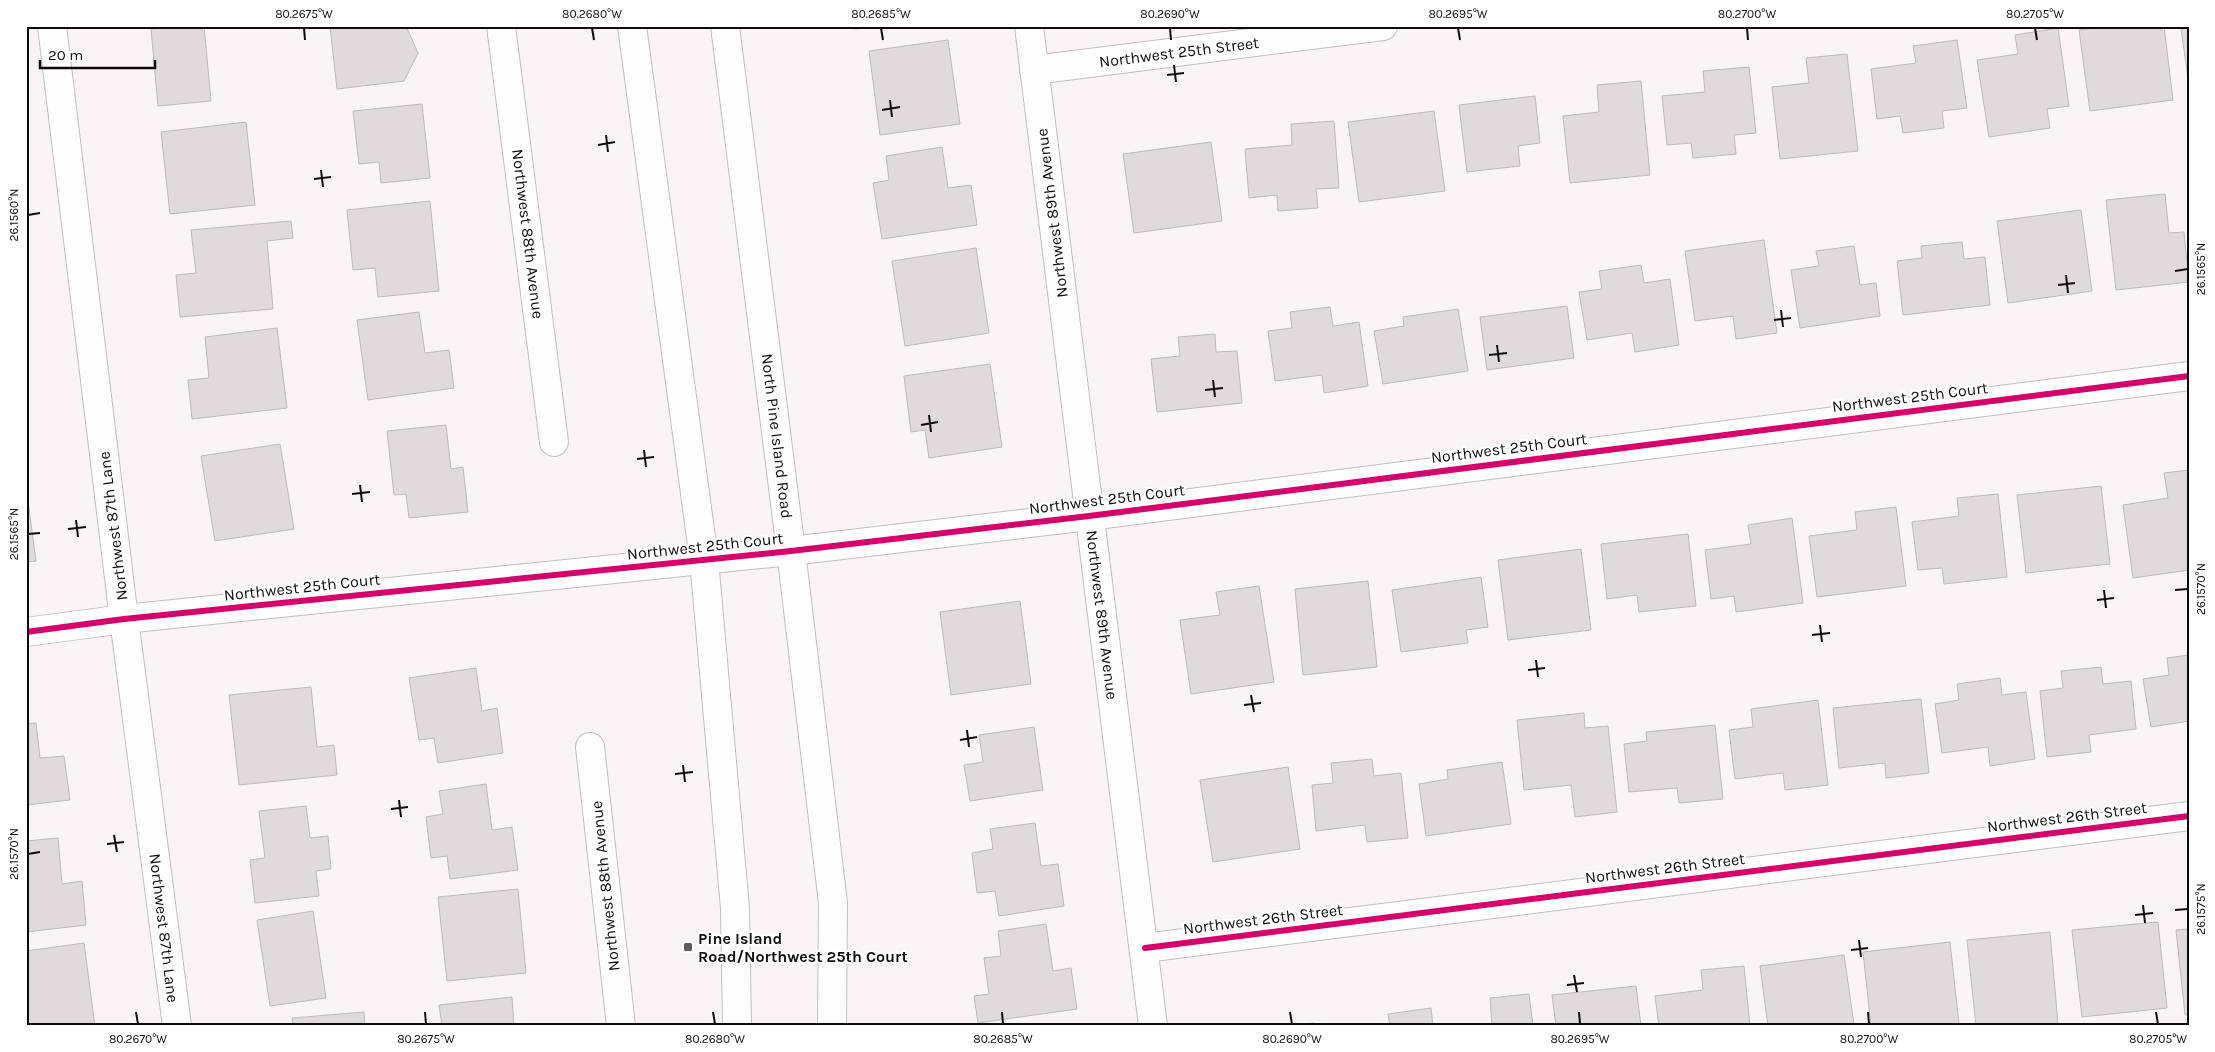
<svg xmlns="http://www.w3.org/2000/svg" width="2215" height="1052" font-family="Karla,sans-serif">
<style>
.building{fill:#dfdbdd;stroke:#beb9bc}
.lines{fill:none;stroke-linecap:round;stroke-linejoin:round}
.minor-casing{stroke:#c3bec1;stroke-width:30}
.secondary-casing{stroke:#c3bec1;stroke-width:30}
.minor{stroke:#fefdfe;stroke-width:28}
.secondary{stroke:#fefdfe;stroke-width:28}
.cycleway-casing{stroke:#fff;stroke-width:9}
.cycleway{stroke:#d6006c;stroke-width:6}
.ticks{fill:none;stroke:#100c0e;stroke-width:2}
.poi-dot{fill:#625d60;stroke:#fff;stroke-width:2}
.labels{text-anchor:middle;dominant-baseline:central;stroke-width:4.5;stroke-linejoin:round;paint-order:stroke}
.street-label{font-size:16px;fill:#100c0e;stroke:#fff}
.poi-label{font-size:16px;font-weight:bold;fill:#100c0e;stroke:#fff;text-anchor:start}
.neatline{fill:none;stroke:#100c0e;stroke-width:2}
.ticks-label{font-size:12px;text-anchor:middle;fill:#100c0e}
</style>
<rect width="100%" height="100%" fill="#faf4f7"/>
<g class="building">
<path d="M186,26H204L211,101L158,106L151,29Z"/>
<path d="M330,26H406L418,53L404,81L337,89Z"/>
<path d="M854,26H880L855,29Z"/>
<path d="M2111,26H2164L2173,100L2090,111L2079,30Z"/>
<path d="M2058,28L2069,106L2047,109L2050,128L1989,137L1977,60L2018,54L2015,35Z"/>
<path d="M2189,28V78H2188L2181,29Z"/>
<path d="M948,40L960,124L880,135L869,51Z"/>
<path d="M1957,40L1967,108L1942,111L1944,128L1903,133L1900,116L1877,119L1871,69L1916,63L1913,46Z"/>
<path d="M1847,54L1858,151L1780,159L1772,87L1809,83L1806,58Z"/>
<path d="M1749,67L1756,133L1734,135L1736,154L1693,158L1691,143L1667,145L1662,96L1705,92L1703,71Z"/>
<path d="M1641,81L1650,175L1570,183L1563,116L1599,112L1597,85Z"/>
<path d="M1535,96L1540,143L1518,146L1520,166L1467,172L1459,105Z"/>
<path d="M422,104L430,178L381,183L379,162L359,164L353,111Z"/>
<path d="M1434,111L1445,191L1359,202L1348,122Z"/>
<path d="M1334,121L1339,188L1316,189L1318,208L1278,211L1277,195L1249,198L1245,149L1292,145L1291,124Z"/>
<path d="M246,122L255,205L170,214L161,132Z"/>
<path d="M1211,142L1222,221L1134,233L1123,154Z"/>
<path d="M942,147L948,188L971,185L977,225L882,239L873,183L889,180L886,156Z"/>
<path d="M2165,194L2169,233L2184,232L2189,282L2116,290L2106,200Z"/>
<path d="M430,201L439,291L378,297L375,268L353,270L347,210Z"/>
<path d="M2081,210L2092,291L2008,303L1997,221Z"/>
<path d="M291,221L293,238L267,241L273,309L180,317L176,275L196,273L191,230Z"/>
<path d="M1764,240L1777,333L1736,339L1733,316L1695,321L1685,251Z"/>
<path d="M1962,242L1964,259L1985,257L1990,305L1903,315L1897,261L1922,258L1921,246Z"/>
<path d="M1854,246L1860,285L1876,283L1880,316L1800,328L1791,270L1819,266L1816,251Z"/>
<path d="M976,248L989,333L905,346L892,261Z"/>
<path d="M1641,265L1644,283L1670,279L1679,345L1635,352L1632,333L1587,340L1579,292L1602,289L1599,271Z"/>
<path d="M1567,306L1574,358L1487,370L1480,317Z"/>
<path d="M1330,307L1333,326L1359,322L1368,386L1324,393L1322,375L1275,381L1268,331L1292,328L1290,312Z"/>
<path d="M1458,309L1468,371L1383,384L1374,331L1404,326L1403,317Z"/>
<path d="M419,312L425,353L449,350L454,388L368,400L357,320Z"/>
<path d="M277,328L287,408L192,419L188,380L209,378L205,337Z"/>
<path d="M1215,334L1216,352L1237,351L1242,403L1157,412L1151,359L1180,356L1178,337Z"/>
<path d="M990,364L1002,447L929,458L925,430L911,432L904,376Z"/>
<path d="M446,425L451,469L463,467L468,512L409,518L406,494L394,495L387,431Z"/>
<path d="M280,444L294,529L215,541L201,456Z"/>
<path d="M2189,470V570L2133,578L2123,505L2168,498L2164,473Z"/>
<path d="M26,486L36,561L26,562Z"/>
<path d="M2101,486L2110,564L2026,573L2017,495Z"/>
<path d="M1998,494L2007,577L1944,584L1942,568L1918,570L1912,522L1959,516L1957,498Z"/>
<path d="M1896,507L1906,586L1817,597L1809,536L1857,530L1855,512Z"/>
<path d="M1792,518L1803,603L1736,612L1734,596L1711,599L1705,550L1751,544L1748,525Z"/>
<path d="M1688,534L1696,606L1639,612L1637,595L1607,599L1601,544Z"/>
<path d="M1581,549L1591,630L1508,640L1498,560Z"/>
<path d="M1481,577L1488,627L1466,630L1468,643L1401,652L1392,590Z"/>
<path d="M1368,581L1377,667L1303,675L1295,589Z"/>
<path d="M1259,586L1274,682L1191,694L1180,620L1220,615L1216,592Z"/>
<path d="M1020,601L1031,684L951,695L940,612Z"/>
<path d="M2189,655V721L2151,727L2143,679L2169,675L2167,658Z"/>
<path d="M2101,667L2103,684L2131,681L2136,729L2089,735L2091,752L2047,757L2040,691L2063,688L2061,671Z"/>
<path d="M476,668L482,711L497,708L503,753L438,763L434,738L419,740L409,678Z"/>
<path d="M2000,678L2002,695L2026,692L2035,759L1990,766L1988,747L1942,753L1935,704L1959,700L1957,684Z"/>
<path d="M311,687L317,747L334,745L337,775L239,785L229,695Z"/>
<path d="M1921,699L1929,773L1886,778L1885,763L1839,768L1833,708Z"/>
<path d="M1818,700L1828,785L1785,790L1783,773L1735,779L1729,730L1753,727L1751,709Z"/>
<path d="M1584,713L1585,728L1608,726L1617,812L1575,817L1571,785L1524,790L1517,720Z"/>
<path d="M36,723L40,758L64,756L70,800L26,805V724Z"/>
<path d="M1715,725L1723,799L1679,803L1677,788L1629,792L1624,744L1647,741L1646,732Z"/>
<path d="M1034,727L1043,790L970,801L964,765L983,762L979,735Z"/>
<path d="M1372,759L1374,776L1401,773L1408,838L1367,842L1365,825L1316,831L1312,785L1333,783L1331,763Z"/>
<path d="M1502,762L1511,824L1426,836L1419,784L1448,779L1447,770Z"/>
<path d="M1288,767L1300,849L1213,862L1200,780Z"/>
<path d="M486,784L492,830L512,827L518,870L450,879L447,856L431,858L426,817L443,814L439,791Z"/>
<path d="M306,806L310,838L328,836L331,869L316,871L319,896L255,903L250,860L265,858L259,811Z"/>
<path d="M1035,823L1041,866L1058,864L1064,906L999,916L995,891L977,893L972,853L993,849L990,829Z"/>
<path d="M58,838L62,884L82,881L86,925L26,932V841Z"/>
<path d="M518,889L526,973L447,981L438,897Z"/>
<path d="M313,911L326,998L270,1006L257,920Z"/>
<path d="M2158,922L2167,1008L2082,1017L2072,930Z"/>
<path d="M1046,924L1053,971L1071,968L1077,1009L978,1023L974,996L989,994L984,958L1001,956L998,931Z"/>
<path d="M2189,929V1015H2185L2176,930Z"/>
<path d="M2050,932L2058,1024L2036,1026H1976L1967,940Z"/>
<path d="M1950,942L1959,1024L1871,1026L1863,952Z"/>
<path d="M84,943L95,1026H26V951Z"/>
<path d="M1844,955L1854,1024L1839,1026H1768L1760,966Z"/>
<path d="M1744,966L1750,1026H1659L1655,996L1703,990L1701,970Z"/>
<path d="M1636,986L1641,1026H1556L1552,995Z"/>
<path d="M1529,994L1533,1026H1492L1490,998Z"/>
<path d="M512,997L514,1026H442L439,1005Z"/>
<path d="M1431,1008L1433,1026H1390L1388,1014Z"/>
<path d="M364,1012L365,1026H293L292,1018Z"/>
<path d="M1314,1023L1315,1026H1282Z"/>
</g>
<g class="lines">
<defs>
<g id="minor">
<path d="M52,26L124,619L177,1026"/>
<path d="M501,26L554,442"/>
<path d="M1029,26L1153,1026"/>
<path d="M1034,70L1383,26"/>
<path d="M26,632L124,619L791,551L1089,516L2189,376"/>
<path d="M590,747L621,1026"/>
<path d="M1145,948L2189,816"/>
</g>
<g id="secondary">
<path d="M632,26L704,560L735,908L737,1026"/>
<path d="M725,26L791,551L833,903L832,1026"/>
</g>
</defs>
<use href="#minor" class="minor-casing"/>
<use href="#secondary" class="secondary-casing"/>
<use href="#minor" class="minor"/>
<use href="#secondary" class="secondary"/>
<defs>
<g id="cycleway">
<path d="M26,632L124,619L791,551L1089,516L2189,376"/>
<path d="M1145,948L2189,816"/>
</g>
</defs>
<use href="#cycleway" class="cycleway-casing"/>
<use href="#cycleway" class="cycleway"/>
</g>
<path class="ticks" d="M304,28L305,40M592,28L594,40M881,28L883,40M1170,28L1171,40M1458,28L1460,40M1747,28L1748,40M2035,28L2037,40M1174,65L1176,82M1167,75L1184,73M890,100L892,117M882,110L900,107M606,135L608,152M598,145L615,142M321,170L323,187M314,179L331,177M28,215L40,213M2175,271L2188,269M2066,275L2068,293M2058,285L2075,283M1781,310L1783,327M1774,320L1791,318M1497,345L1499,362M1489,355L1507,353M1213,380L1215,397M1205,390L1223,388M929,415L931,432M921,425L938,422M644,450L646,467M637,459L654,457M360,485L362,502M352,494L370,492M76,520L78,537M68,529L86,527M28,534L40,533M2104,590L2106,608M2175,590L2188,589M2097,600L2114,598M1820,625L1822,642M1812,635L1830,633M1536,660L1538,677M1528,670L1545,668M1251,695L1254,712M1244,705L1261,703M967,730L969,747M960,740L977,737M683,765L685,782M675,774L693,772M399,800L401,817M391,809L408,807M114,835L117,852M107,844L124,842M28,854L40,852M2143,905L2145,923M2175,910L2188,909M2135,915L2153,913M1859,940L1861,957M1851,950L1868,948M1574,975L1577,992M1567,985L1584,983M136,1012L138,1024M425,1012L426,1024M713,1012L715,1024M1002,1012L1003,1024M1290,1012L1292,1024M1579,1012L1580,1024M1868,1012L1869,1024M2156,1012L2158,1024"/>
<rect class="poi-dot" x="683" y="942" width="10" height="10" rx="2.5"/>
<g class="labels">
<g class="street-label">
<text transform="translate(1179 52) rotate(-7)">Northwest 25th Street</text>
<text transform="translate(1052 213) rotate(-97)">Northwest 89th Avenue</text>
<text transform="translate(528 234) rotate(83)">Northwest 88th Avenue</text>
<text transform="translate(1910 397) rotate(-7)">Northwest 25th Court</text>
<text transform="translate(777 436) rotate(83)">North Pine Island Road</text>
<text transform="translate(1509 448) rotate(-7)">Northwest 25th Court</text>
<text transform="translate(1107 499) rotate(-7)">Northwest 25th Court</text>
<text transform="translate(113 526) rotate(-97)">Northwest 87th Lane</text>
<text transform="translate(705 546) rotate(-6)">Northwest 25th Court</text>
<text transform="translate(302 587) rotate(-6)">Northwest 25th Court</text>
<text transform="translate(1102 615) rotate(83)">Northwest 89th Avenue</text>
<text transform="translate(2067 817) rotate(-7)">Northwest 26th Street</text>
<text transform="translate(1665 868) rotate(-7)">Northwest 26th Street</text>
<text transform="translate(605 886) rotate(-96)">Northwest 88th Avenue</text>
<text transform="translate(1263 919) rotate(-7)">Northwest 26th Street</text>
<text transform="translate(164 928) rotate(83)">Northwest 87th Lane</text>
</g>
<g class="poi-label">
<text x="698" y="938">Pine Island<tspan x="698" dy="18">Road/Northwest 25th Court</tspan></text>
</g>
</g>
<rect width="2215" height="1052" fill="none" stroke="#ffffff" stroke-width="55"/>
<path d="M40 60v8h115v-8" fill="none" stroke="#100c0e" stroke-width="2.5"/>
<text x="48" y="60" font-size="15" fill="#100c0e" stroke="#ffffff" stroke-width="4" paint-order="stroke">20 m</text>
<rect x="28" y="28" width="2160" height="996" class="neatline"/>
<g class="ticks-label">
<text x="304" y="18">80.2675°W</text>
<text x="592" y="18">80.2680°W</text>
<text x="881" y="18">80.2685°W</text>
<text x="1170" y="18">80.2690°W</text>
<text x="1458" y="18">80.2695°W</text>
<text x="1747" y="18">80.2700°W</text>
<text x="2035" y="18">80.2705°W</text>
<text transform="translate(14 215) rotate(-90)" y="4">26.1560°N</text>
<text transform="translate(2201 269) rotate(-90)" y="4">26.1565°N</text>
<text transform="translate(14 534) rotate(-90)" y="4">26.1565°N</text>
<text transform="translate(2201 589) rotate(-90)" y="4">26.1570°N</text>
<text transform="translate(14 854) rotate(-90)" y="4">26.1570°N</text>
<text transform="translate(2201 909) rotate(-90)" y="4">26.1575°N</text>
<text x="138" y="1043">80.2670°W</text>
<text x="426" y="1043">80.2675°W</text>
<text x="715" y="1043">80.2680°W</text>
<text x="1003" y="1043">80.2685°W</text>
<text x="1292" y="1043">80.2690°W</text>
<text x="1580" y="1043">80.2695°W</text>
<text x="1869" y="1043">80.2700°W</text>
<text x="2158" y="1043">80.2705°W</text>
</g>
</svg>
